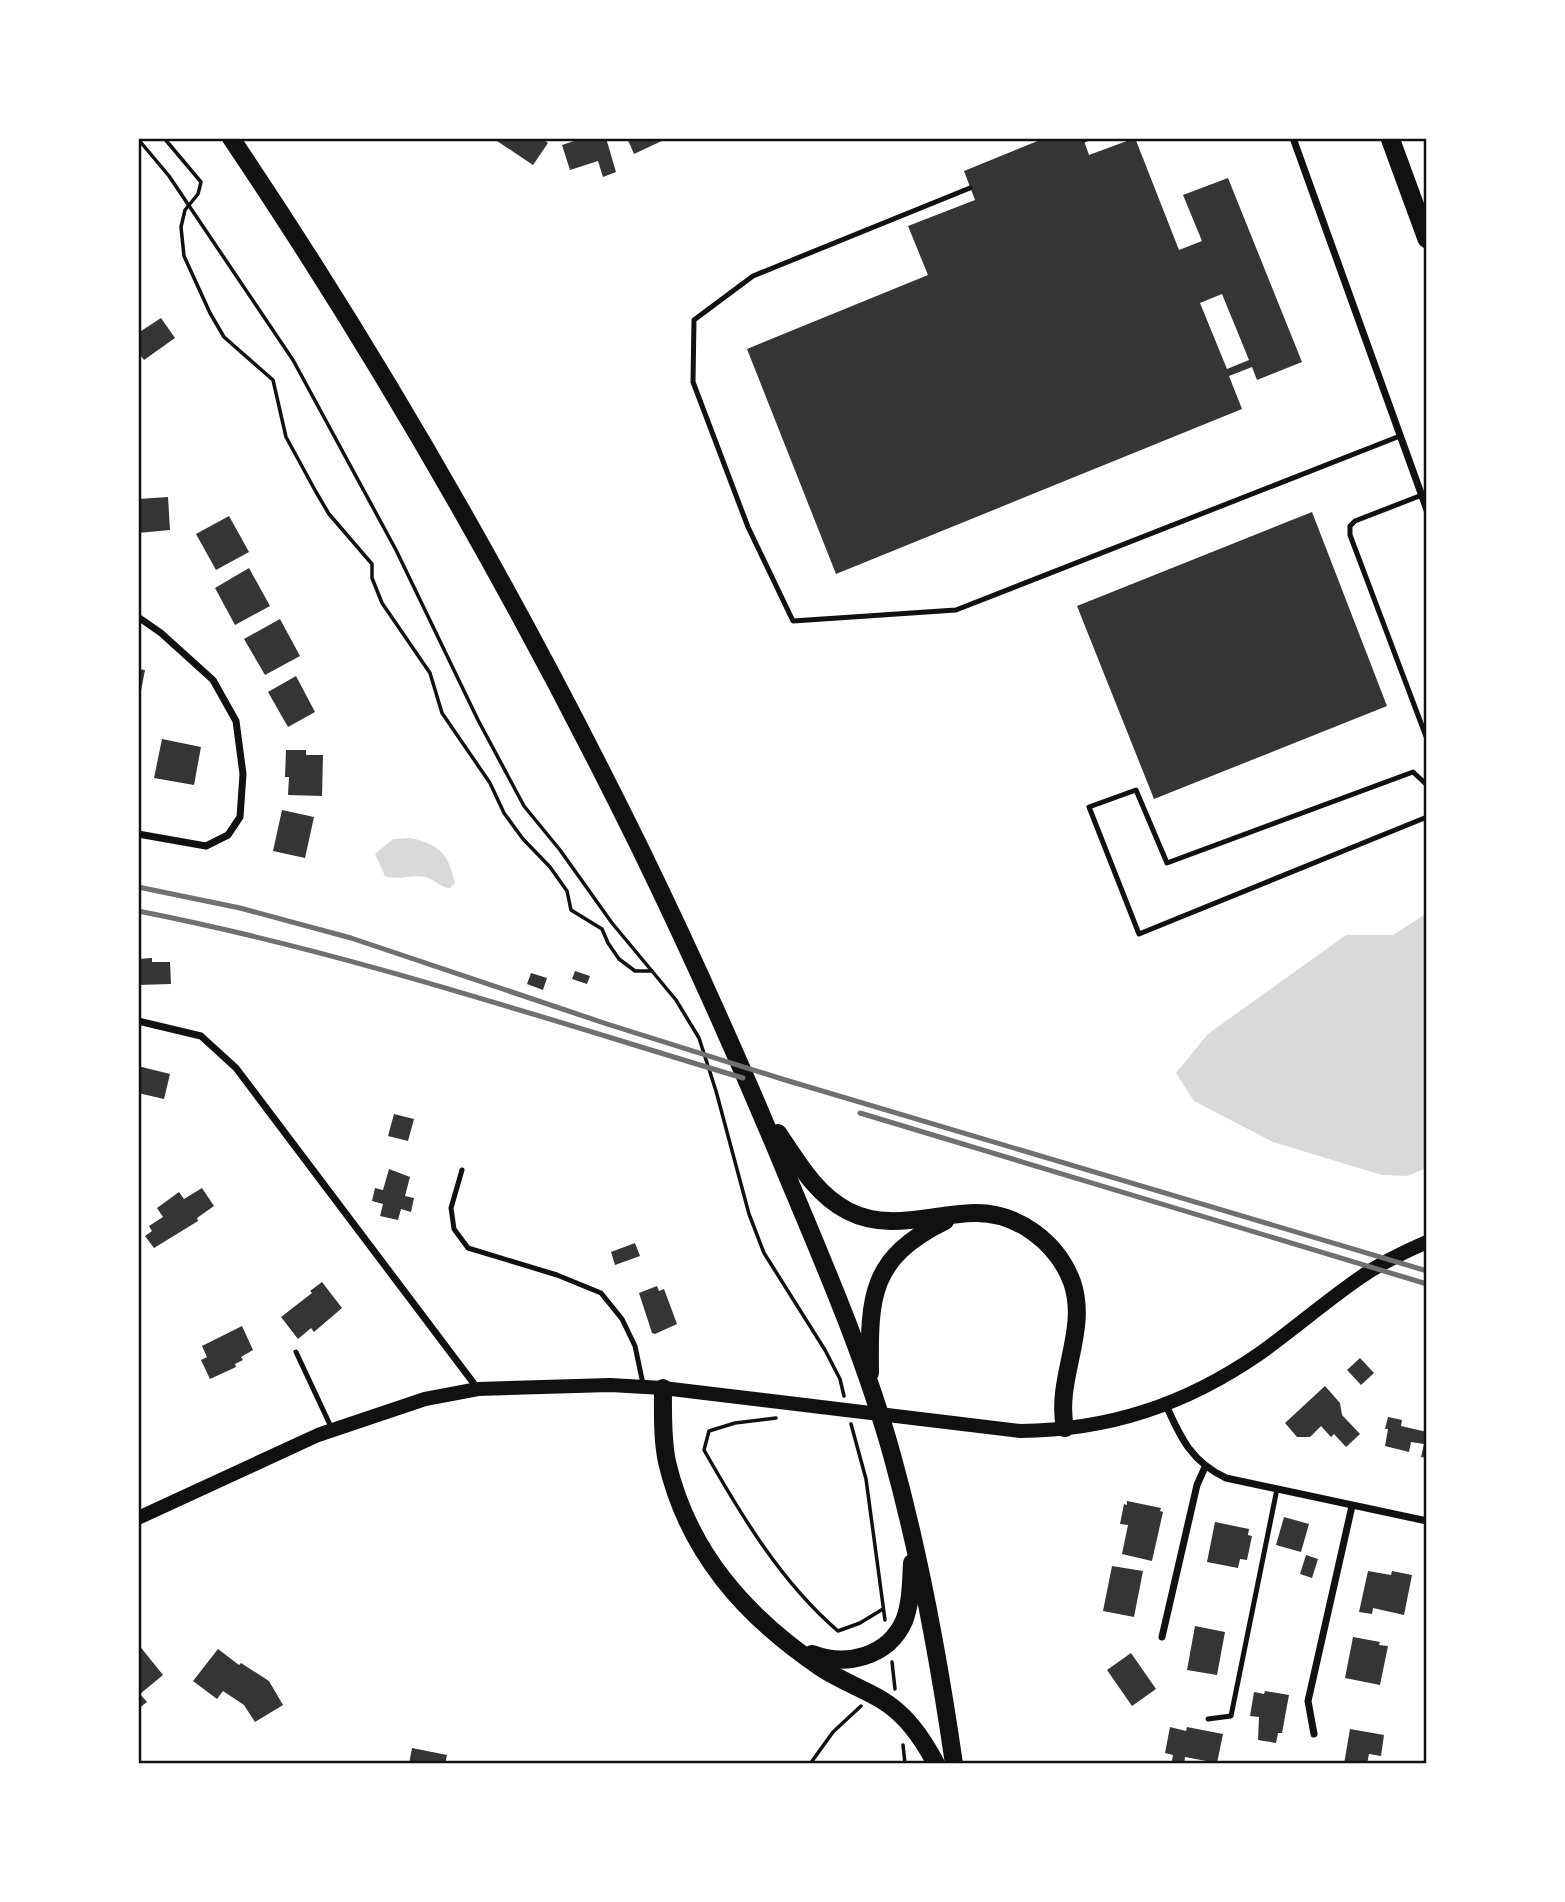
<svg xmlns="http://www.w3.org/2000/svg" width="1565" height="1902" font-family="'DejaVu Sans',sans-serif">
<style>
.water{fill:#d9d9d9}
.building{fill:#353535;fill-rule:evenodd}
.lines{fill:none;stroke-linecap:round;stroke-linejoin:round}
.path{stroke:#111;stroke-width:3.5}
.service{stroke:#111;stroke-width:5}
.minor{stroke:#111;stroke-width:7}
.secondary{stroke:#111;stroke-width:14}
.trunk{stroke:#111;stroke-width:18}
.motorway{stroke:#111;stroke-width:19}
.rail{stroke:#707070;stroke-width:5}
.neatline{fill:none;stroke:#111;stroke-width:2.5}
</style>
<rect width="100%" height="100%" fill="#fff"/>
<g class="water">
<path d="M411,838C440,845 448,853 455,883L450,888C440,888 435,879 425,877C411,874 399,881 385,876L375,854L393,839Z"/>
<path d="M1427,913V1168L1407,1176L1382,1175L1273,1142L1194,1101L1176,1073L1208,1034L1346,935H1393Z"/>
</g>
<g class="building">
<path d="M499,138H541L548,143L533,165L497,141Z"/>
<path d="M583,138H606L616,172L603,177L598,161L570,170L562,145Z"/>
<path d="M627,138H668L634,154Z"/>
<path d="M1045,138H1083L1089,155L1135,138L1179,250L1202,241L1183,195L1228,178L1302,362L1257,380L1252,367L1229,376L1242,409L836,574L747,349L928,275L908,226L975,200L964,171ZM1222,294L1249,360L1227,369L1200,303Z"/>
<path d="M161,318L175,338L144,360L138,352V333Z"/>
<path d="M168,497L170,530L138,533V499Z"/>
<path d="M1312,512L1387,706L1154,799L1077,606Z"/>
<path d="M229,516L249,552L216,570L196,534Z"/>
<path d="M249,568L270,606L235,625L215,588Z"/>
<path d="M280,619L300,656L265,675L244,639Z"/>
<path d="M138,669L145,670L140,696H138Z"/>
<path d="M296,676L315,712L288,727L268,692Z"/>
<path d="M162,739L201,747L194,785L154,778Z"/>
<path d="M286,750H306V755H323L322,796L288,795L289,777H285Z"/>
<path d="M282,810L314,817L305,858L273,851Z"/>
<path d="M152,958V962H170L171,984L138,985V959Z"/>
<path d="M575,971L590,976L587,984L572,979Z"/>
<path d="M531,973L547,978L543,990L527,984Z"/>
<path d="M138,1066L170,1074L164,1099L138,1093Z"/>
<path d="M394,1114L414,1119L408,1141L388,1136Z"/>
<path d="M389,1169L410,1177L405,1196L414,1198L411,1212L401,1209L398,1220L380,1216L383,1204L372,1201L375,1188L383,1190Z"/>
<path d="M202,1188L214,1206L197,1218L198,1221L154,1248L145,1236L152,1231L149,1226L163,1217L157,1208L179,1192L184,1199Z"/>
<path d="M635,1243L640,1256L615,1265L611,1252Z"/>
<path d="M322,1282L342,1308L314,1332L311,1328L298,1339L281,1317L312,1293L310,1291Z"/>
<path d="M657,1286L659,1291L664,1289L677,1324L655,1334L652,1333L639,1293Z"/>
<path d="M242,1326L253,1350L241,1357L243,1360L235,1364L236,1367L210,1379L201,1360L207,1357L202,1346Z"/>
<path d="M1360,1358L1374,1373L1361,1385L1347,1370Z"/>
<path d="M1325,1386L1340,1403L1342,1415L1360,1434L1346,1447L1334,1434L1331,1437L1321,1426L1310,1437H1297L1285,1423Z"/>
<path d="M1388,1417L1402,1420L1401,1426L1427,1432V1458L1421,1457L1424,1444L1411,1442L1409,1452L1385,1446L1388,1429H1385Z"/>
<path d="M1127,1501L1161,1508L1160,1511L1163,1512L1152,1561L1122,1554L1128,1525L1120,1524L1124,1504L1127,1505Z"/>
<path d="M1284,1517L1309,1524L1301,1552L1276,1545Z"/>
<path d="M1215,1522L1249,1529L1248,1535L1252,1536L1247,1560L1240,1559L1238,1568L1207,1562Z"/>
<path d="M1306,1555L1318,1559L1312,1578L1300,1574Z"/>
<path d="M1112,1566L1143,1571L1134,1617L1103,1611Z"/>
<path d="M1368,1571L1391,1575L1392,1571L1412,1575L1404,1615L1373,1608L1372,1614L1359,1612Z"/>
<path d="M1195,1626L1225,1632L1217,1675L1187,1670Z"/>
<path d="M1353,1637L1380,1642L1379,1645L1388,1646L1380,1685L1345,1678Z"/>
<path d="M138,1644L163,1675L140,1694L147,1702L138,1709Z"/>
<path d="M218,1649L239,1665L241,1663L269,1681L283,1705L255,1722L244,1705L223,1691L217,1699L193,1681Z"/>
<path d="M1131,1653L1156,1689L1132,1706L1107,1670Z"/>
<path d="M1265,1691L1289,1695L1282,1733H1278L1276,1743L1258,1740L1259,1717L1250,1716L1254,1692L1264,1694Z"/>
<path d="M1170,1727L1186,1731L1187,1727L1223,1734L1217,1763L1185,1757L1184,1764L1172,1761L1173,1755L1165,1753Z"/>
<path d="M1350,1729L1384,1735L1381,1756L1369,1754L1367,1764H1344Z"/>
<path d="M412,1748L447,1755L445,1764H409Z"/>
</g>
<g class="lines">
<g class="path">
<path d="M164,138L201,182L198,194L185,210L181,227L184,256L210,313L224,337L273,380L286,437L316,492L329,514L372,564V578L382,603L430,673L442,713L490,783L504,813L523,839L550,867L567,891L571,910L602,929L608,943L619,959L635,971H652"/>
<path d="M138,139L169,176L293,360L396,550L478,720L524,806L560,850L612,923L676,1000L699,1038L716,1091L749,1214L764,1253L825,1350L840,1379L844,1396"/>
<path d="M776,1418L735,1423L709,1431L704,1450C741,1515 781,1582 838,1631L860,1623L883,1609"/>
<path d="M851,1424L866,1479L885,1620"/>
<path d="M892,1662L895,1689"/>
<path d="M903,1745L905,1764"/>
<path d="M810,1764L833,1732L861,1706"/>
</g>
<g class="service">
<path d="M1084,140L1089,138"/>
<path d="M970,188L753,276L694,320L693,382L748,527L793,621L956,610L1400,436"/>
<path d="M1422,495L1355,521L1350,526V535L1427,739"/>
<path d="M1427,785L1413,772L1167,863L1136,790L1089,807L1139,934L1427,817"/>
<path d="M462,1170L451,1208L454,1229L468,1248L557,1275L601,1293L622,1319L635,1346L643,1384"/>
<path d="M296,1352L332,1429"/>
<path d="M1208,1719L1231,1716L1277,1489"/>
</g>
<g class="minor">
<path d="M1293,138L1427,510"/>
<path d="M138,617L161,633L213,680L236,721L243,774L240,817L228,835L206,846L138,834"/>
<path d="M138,1021L201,1036L236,1068L478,1389"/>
<path d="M1166,1405C1181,1439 1192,1462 1226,1478L1427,1521"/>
<path d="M1162,1637L1197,1485L1205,1467"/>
<path d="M1314,1734L1308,1701L1352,1506"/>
</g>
<path class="secondary" d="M138,1518L318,1435L425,1399L478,1389L610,1385L663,1388L1020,1431C1109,1430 1185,1405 1259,1354C1294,1329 1326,1301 1361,1277C1381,1263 1404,1252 1427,1242"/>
<g class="trunk">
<path d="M231,138C384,365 519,602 640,848C694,959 744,1071 791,1185C828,1273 866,1362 892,1455C920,1556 939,1660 954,1764"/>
<path d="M778,1133C797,1161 816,1195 848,1211C889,1232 931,1214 974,1213C1017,1212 1057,1242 1072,1282C1089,1331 1055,1378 1065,1428"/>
<path d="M870,1373C869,1296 870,1258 945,1221"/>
<path d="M663,1388C663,1412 662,1438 667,1462C688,1552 745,1616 820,1667C845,1684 876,1692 898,1712C914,1726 926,1745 936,1764"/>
<path d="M812,1654C846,1667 888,1657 904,1621C911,1604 911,1581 912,1563"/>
</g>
<path class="motorway" d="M1390,138L1427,239"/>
<g class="rail">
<path d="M138,887L240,908L351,938L607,1024L782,1079L1427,1271"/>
<path d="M138,911C343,951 543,1018 743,1078"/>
<path d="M860,1113L1427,1284"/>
</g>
</g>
<rect width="1565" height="1902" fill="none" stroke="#ffffff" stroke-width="280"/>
<rect x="140" y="140" width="1285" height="1622" class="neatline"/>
</svg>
